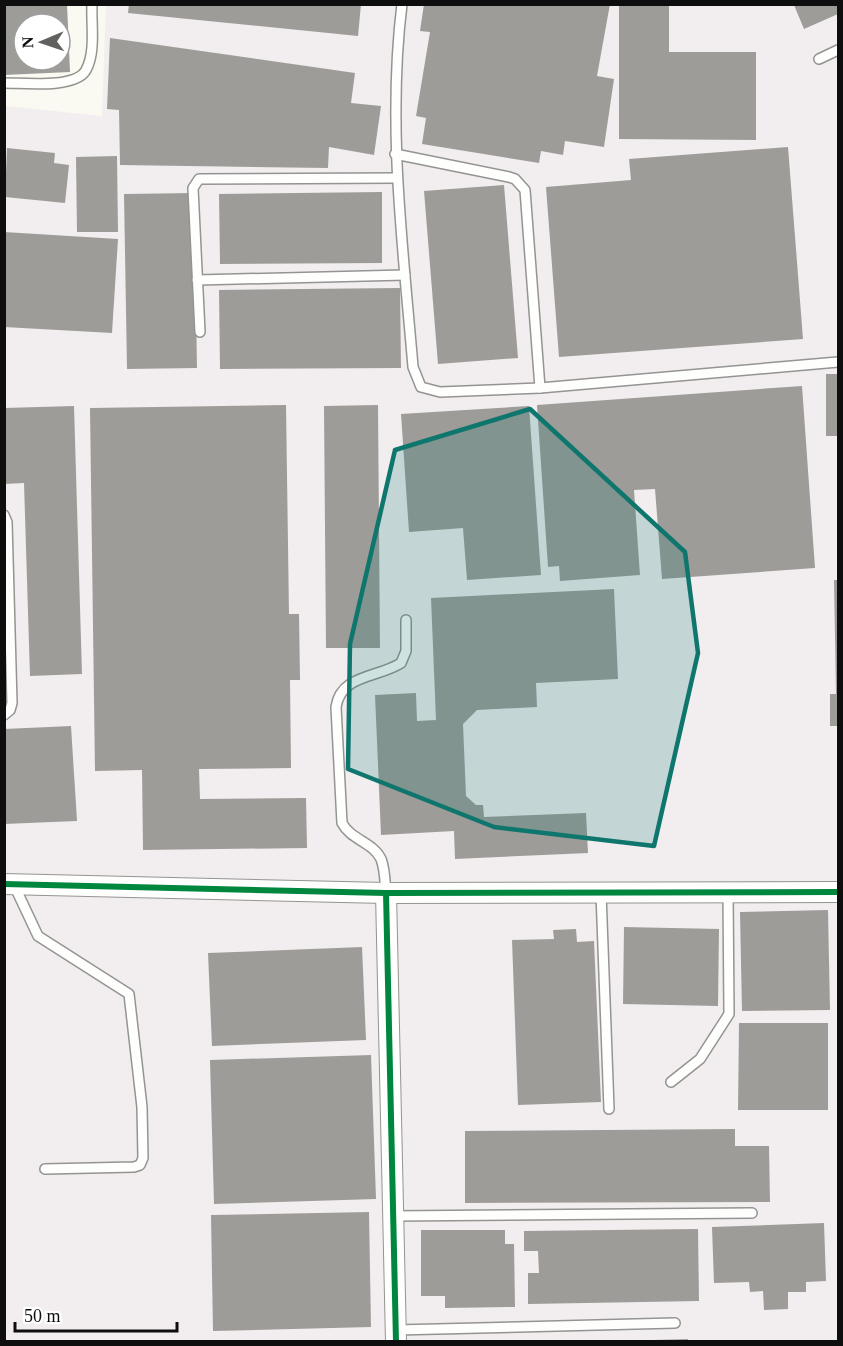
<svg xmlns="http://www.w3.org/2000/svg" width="843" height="1346" font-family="'Times New Roman',serif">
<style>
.industrial{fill:#f2edef}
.building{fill:#9e9c98;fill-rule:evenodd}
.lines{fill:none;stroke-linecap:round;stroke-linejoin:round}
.lane-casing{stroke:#949491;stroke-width:12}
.street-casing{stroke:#949491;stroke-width:22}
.lane{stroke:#fefefd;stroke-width:9}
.street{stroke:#fefefd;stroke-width:20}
.cycleway-casing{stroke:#fff;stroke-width:10}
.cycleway{stroke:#00873e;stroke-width:6}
.marked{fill:#0f766e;fill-opacity:0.2;stroke:#0f766e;stroke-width:4.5;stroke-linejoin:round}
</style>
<rect width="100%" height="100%" fill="#fafaf2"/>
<path class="industrial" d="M106,5H838V1341L5,1342V106L102,116Z"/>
<g class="building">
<path d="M4,4H67L70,72L4,75ZM24,24H60V60H24Z"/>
<path d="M129,4H361L358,36L128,13Z"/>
<path d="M424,4H610L597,76L614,79L604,147L565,141L563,155L541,151L539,163L422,144L426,118L416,116L430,32L420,31Z"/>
<path d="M619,4H669V52H756V140L619,139Z"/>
<path d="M794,5H838V14L804,29Z"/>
<path d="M110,38L355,73L351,103L381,106L374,155L329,147L328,168L120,165L119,110L107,109Z"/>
<path d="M788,147L803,339L559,357L546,187L631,180L629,159Z"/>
<path d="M7,148L55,153L54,163L69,165L65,203L5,197Z"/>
<path d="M117,156L118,232H77L76,157Z"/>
<path d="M504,185L518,358L438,364L424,191Z"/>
<path d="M382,192V263L220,264L219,194Z"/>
<path d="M194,193L197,368L127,369L124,194Z"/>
<path d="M4,232L118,239L112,333L4,327Z"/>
<path d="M400,288L401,368L220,369L219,290Z"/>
<rect x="826" y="374" width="12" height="62"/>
<path d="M802,386L815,568L662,579L655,489L634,490L640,575L560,581L559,566L548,567L537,405Z"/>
<path d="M286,405L289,614H299L300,680H290L291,768L199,769L200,799L306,798L307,848L143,850L142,770L95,771L90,408Z"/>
<path d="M378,405L380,648H326L324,406Z"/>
<path d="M74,406L82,674L30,676L24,483L4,484V408Z"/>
<path d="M529,406L541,575L467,580L463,528L409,532L401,414Z"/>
<path d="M834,580H838V726H830V694H836Z"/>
<path d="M614,589L618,679L536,683L537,707L477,710L463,724L466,796L476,805H483L484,817L586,813L588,853L455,859L454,831L381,835L375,695L416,693L417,721L436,720L431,598Z"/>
<path d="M71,726L77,821L4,824V729Z"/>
<path d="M828,910L830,1010L742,1011L740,912Z"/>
<path d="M624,927L719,929L718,1006L623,1004Z"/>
<path d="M576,929L577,942L594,941L601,1102L518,1105L512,940L554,939L553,930Z"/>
<path d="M362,947L366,1040L212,1046L208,953Z"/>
<path d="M739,1023H828V1110H738Z"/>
<path d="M371,1055L376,1199L214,1204L210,1060Z"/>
<path d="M735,1129V1146H769L770,1202L465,1203V1131Z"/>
<path d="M369,1212L371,1327L213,1331L211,1215Z"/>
<path d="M824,1223L826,1281L806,1282V1292H788V1309L764,1310L763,1291L750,1292L749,1282L714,1283L712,1227Z"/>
<path d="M698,1229L699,1301L528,1304V1273H539L538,1251H524V1231Z"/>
<path d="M421,1230H505V1244H514L515,1307L445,1308V1296H421Z"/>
<path d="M688,1339V1342H653V1340Z"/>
</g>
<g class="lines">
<defs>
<g id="lane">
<path d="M402,4C387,126 403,247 413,367L421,387L440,392L540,388L838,362"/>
<path d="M819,59L838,50"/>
<path d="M4,83C23,83 76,89 86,70C96,52 91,24 92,4"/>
<path d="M395,154L509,177L515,179L525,190L540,388"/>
<path d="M197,280L405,275"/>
<path d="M200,332L193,188L199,179L397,178"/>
<path d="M4,515L7,522L12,703L10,710L4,715"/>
<path d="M14,885L38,936L129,994L142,1107L143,1158L140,1165L134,1167L45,1169"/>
<path d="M386,893C385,882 385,869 381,859C373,842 351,840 342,823L336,707C341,674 378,678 401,663L406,651V620"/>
<path d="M601,893L609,1109"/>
<path d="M671,1082L700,1059L729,1014L728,893"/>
<path d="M393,1216L752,1213"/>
<path d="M396,1330L675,1323"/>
</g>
<g id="street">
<path d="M4,884L386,893L838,892"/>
<path d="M386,893L396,1342"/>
</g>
</defs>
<use href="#lane" class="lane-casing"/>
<use href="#street" class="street-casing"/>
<use href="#lane" class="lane"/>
<use href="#street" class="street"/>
<defs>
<g id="cycleway">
<path d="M4,884L386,893L838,892"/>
<path d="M386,893L396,1342"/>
</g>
</defs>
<use href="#cycleway" class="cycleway-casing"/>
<use href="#cycleway" class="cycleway"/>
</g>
<path class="marked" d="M530,409L685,552L698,653L654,846L494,827L348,769L350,644L395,450Z"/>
<rect width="843" height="1346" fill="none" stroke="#0e0e0e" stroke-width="12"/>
<g transform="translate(42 42) rotate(268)"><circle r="28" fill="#ffffff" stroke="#9f9f9f" stroke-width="1.5"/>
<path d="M0-4.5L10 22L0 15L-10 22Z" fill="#61615e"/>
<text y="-9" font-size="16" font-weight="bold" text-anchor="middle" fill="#0e0e0e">N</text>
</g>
<path d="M15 1322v9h162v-9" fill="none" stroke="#0e0e0e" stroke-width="3"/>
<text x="24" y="1322" font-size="18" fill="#0e0e0e" stroke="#ffffff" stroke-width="4.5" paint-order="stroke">50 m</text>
</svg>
